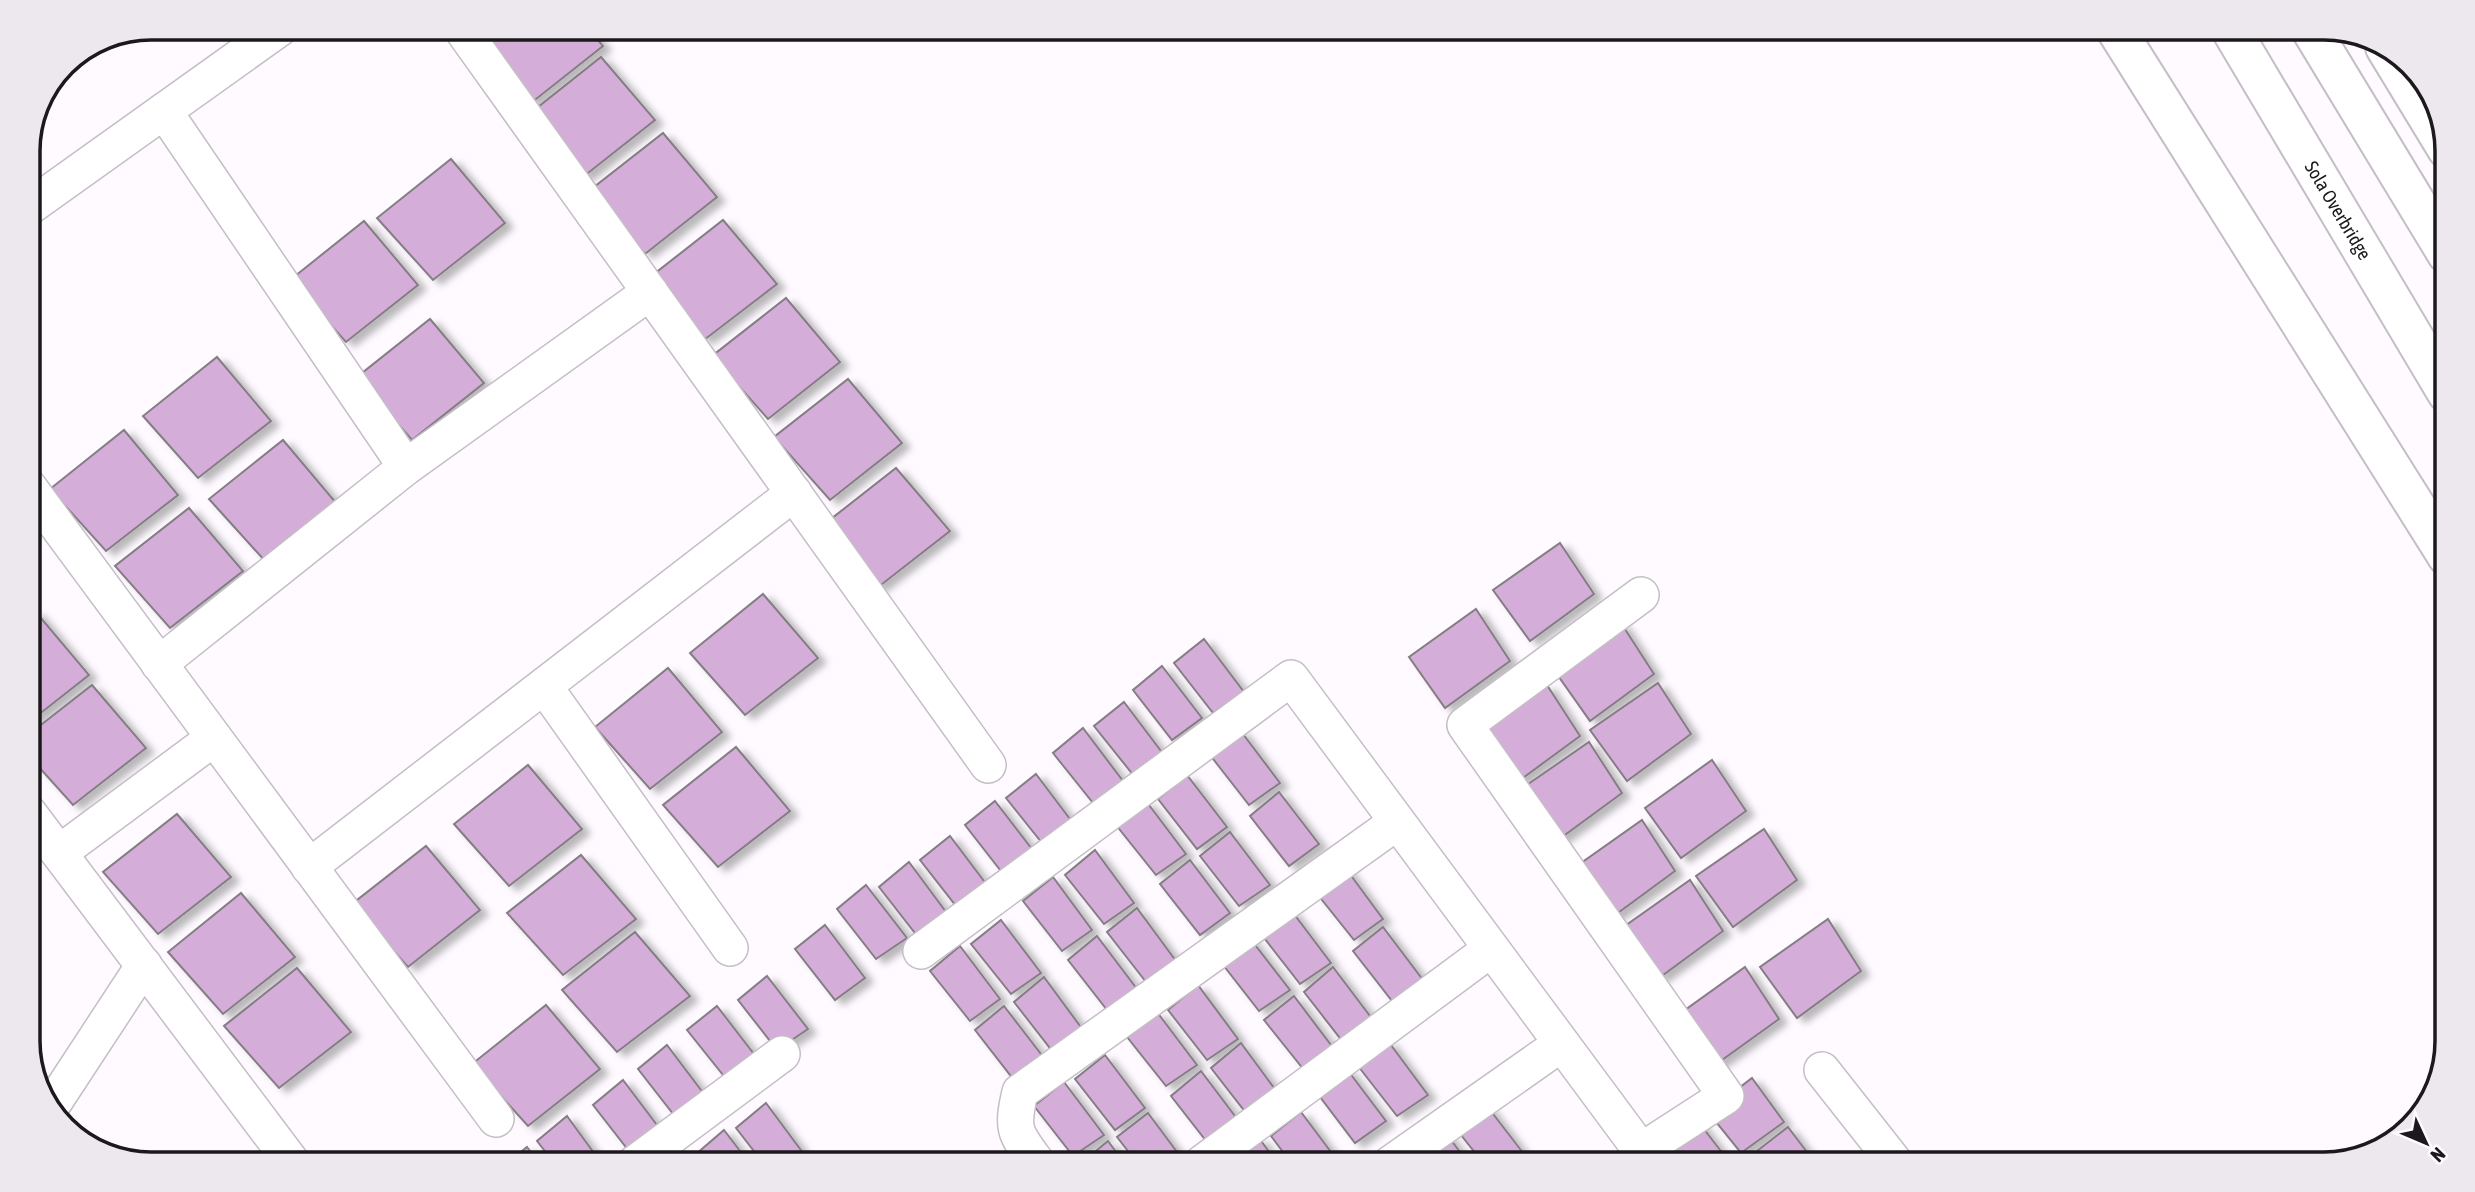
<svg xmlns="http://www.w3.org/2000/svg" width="2475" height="1192" font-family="'Asap Condensed',sans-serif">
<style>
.building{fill:#d5add9;stroke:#847d84;stroke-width:2;filter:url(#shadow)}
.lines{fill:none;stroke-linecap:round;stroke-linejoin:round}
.minor-casing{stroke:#c5bec6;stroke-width:38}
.secondary-casing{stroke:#c5bec6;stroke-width:42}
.trunk-casing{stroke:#c5bec6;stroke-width:42}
.minor{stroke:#fff;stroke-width:35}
.secondary{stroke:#fff;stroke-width:38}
.trunk{stroke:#fff;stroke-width:38}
.labels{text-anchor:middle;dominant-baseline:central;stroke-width:5;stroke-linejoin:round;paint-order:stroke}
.street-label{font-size:19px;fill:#1c191c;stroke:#fefaff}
.rim{fill:none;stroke:#1c191c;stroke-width:3.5}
</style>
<defs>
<filter id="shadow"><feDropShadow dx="8" dy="4.5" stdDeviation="3.5" flood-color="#0004"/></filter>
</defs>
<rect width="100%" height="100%" fill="#fefaff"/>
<g class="building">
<path d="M490,28H588L603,46L531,103L475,40Z"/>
<path d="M601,57L655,120L583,177L528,115Z"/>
<path d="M663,133L717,197L645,254L589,191Z"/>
<path d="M451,159L505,223L433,280L377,218Z"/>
<path d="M723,220L777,284L704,340L649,278Z"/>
<path d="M364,221L418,285L346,342L290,280Z"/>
<path d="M786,298L840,362L768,419L712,356Z"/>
<path d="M430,319L484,383L412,440L357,377Z"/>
<path d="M217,357L271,421L198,478L143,416Z"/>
<path d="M848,379L902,443L830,500L774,437Z"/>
<path d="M124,430L178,495L106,551L50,489Z"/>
<path d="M283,440L337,504L265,561L209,499Z"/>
<path d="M896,468L950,531L877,588L822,526Z"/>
<path d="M189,508L243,571L170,628L115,566Z"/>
<path d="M1560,543L1594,594L1530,641L1493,590Z"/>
<path d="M763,594L818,658L745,715L690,653Z"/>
<path d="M1476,609L1510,661L1445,708L1409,657Z"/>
<path d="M35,611L89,675L28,723V616Z"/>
<path d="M1621,623L1654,674L1590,721L1554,670Z"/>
<path d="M1204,639L1244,692L1213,713L1174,663Z"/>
<path d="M1162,666L1202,718L1172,740L1133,690Z"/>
<path d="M668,668L722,732L650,789L595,727Z"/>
<path d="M1658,683L1691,734L1627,781L1590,730Z"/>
<path d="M92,685L146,748L73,805L28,755V735Z"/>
<path d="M1547,685L1580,736L1516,783L1479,733Z"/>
<path d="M1124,702L1164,755L1134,776L1094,726Z"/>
<path d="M1083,728L1123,781L1093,803L1053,753Z"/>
<path d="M1240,730L1280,783L1249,805L1210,755Z"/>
<path d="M1589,742L1622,793L1558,840L1521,789Z"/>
<path d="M736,747L790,811L718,867L663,805Z"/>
<path d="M1712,760L1746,811L1681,858L1645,808Z"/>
<path d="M528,765L582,829L509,886L454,824Z"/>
<path d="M1036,774L1076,827L1046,848L1006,798Z"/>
<path d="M1187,775L1227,827L1197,849L1158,799Z"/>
<path d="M1279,792L1319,844L1289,866L1250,816Z"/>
<path d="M995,801L1035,853L1004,875L965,825Z"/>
<path d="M1146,801L1186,854L1156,875L1116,825Z"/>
<path d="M177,814L231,877L158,934L103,872Z"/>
<path d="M1642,820L1675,871L1611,918L1574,868Z"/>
<path d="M1764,829L1797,880L1733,927L1696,876Z"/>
<path d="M1230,832L1270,885L1239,906L1200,856Z"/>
<path d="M950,836L990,889L960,911L920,860Z"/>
<path d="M426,846L480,910L408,967L352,904Z"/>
<path d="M1095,850L1134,903L1104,924L1065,875Z"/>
<path d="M581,855L636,919L563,975L507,913Z"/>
<path d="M1190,860L1230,913L1200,935L1160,884Z"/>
<path d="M909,862L949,916L918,937L879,887Z"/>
<path d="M1344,866L1383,919L1354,940L1314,890Z"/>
<path d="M1053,877L1092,930L1062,951L1023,901Z"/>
<path d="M1690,880L1723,931L1659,978L1622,928Z"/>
<path d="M866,885L907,938L876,959L837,909Z"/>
<path d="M241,893L295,957L223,1014L168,952Z"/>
<path d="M1137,908L1176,961L1146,982L1107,932Z"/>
<path d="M1291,910L1331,963L1300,984L1261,934Z"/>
<path d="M1828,919L1861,971L1797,1018L1760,967Z"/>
<path d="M1001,920L1041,973L1011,994L971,944Z"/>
<path d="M825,925L865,978L835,1000L795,949Z"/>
<path d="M1383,927L1423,980L1392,1001L1353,951Z"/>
<path d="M635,932L690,996L617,1052L562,990Z"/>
<path d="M1097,936L1137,989L1107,1010L1068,960Z"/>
<path d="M1249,937L1290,990L1259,1011L1220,961Z"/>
<path d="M960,946L1000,999L970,1021L930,971Z"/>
<path d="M1333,967L1373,1020L1343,1042L1304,992Z"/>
<path d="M1745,967L1779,1019L1715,1065L1678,1015Z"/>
<path d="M297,968L351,1032L279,1088L224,1026Z"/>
<path d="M767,976L808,1029L777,1050L738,1000Z"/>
<path d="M1044,977L1083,1030L1053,1052L1014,1002Z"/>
<path d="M1198,985L1238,1039L1207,1060L1168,1010Z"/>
<path d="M1294,996L1334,1049L1304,1070L1264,1020Z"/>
<path d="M546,1005L600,1069L528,1126L472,1064Z"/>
<path d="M717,1006L757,1058L727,1080L687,1030Z"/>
<path d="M1004,1006L1044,1058L1014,1080L975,1030Z"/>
<path d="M1157,1012L1197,1065L1166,1086L1127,1037Z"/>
<path d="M1388,1041L1428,1095L1397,1116L1358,1066Z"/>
<path d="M1241,1043L1280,1096L1250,1118L1211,1068Z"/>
<path d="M667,1045L707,1098L677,1119L638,1069Z"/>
<path d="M1105,1055L1145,1108L1115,1130L1075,1079Z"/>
<path d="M1346,1068L1386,1121L1355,1143L1317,1093Z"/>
<path d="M1201,1071L1241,1124L1210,1146L1171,1096Z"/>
<path d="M1752,1078L1784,1122L1741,1153L1708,1112Z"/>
<path d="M623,1080L663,1133L632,1155L593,1105Z"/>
<path d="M1064,1082L1104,1135L1073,1156L1034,1106Z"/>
<path d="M766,1103L806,1157L795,1164H764L736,1128Z"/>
<path d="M1487,1106L1527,1158L1519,1164H1484L1457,1130Z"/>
<path d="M1301,1112L1340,1164H1292L1271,1136Z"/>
<path d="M1148,1113L1186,1164H1138L1117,1137Z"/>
<path d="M567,1116L602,1164H555L537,1141Z"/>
<path d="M1697,1120L1727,1159L1721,1164H1662L1650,1149Z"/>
<path d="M1788,1127L1816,1164H1747L1744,1161Z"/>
<path d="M724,1130L750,1164H702L695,1155Z"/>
<path d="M1445,1132L1469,1164H1422L1416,1156Z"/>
<path d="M1259,1138L1278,1164H1231L1230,1162Z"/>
<path d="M1108,1141L1125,1164H1080Z"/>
<path d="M527,1147L540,1164H506Z"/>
</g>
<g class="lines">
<defs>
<g id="minor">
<path d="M461,28L988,765"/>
<path d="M164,111L406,467"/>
<path d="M28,208L280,28"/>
<path d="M28,486L496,1119"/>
<path d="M1641,595L1465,725L1726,1096L1641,1151"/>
<path d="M159,664L406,467L650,292"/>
<path d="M544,686L730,948"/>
<path d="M28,812L293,1164"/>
<path d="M59,853L214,738"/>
<path d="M309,867L794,493"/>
<path d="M921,951L1291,678L1651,1164"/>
<path d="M1822,1070L1896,1164"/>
<path d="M49,1110L144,965"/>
<path d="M634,1164L782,1054"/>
<path d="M1038,1164C1015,1133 1011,1131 1020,1092L1397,822"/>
<path d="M1201,1164L1491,949"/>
<path d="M1390,1164L1561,1044"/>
</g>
<g id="secondary">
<path d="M2115,28L2447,556"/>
<path d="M2385,47L2447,149"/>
</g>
<g id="trunk">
<path id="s1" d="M2230,28L2447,393"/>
<path d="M2310,28L2447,254"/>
</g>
</defs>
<use href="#minor" class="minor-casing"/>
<use href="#secondary" class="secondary-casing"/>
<use href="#trunk" class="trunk-casing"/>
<use href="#minor" class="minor"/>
<use href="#secondary" class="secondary"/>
<use href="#trunk" class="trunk"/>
</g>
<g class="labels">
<g class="street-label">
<text stroke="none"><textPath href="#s1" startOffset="212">Sola Overbridge</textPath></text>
</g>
</g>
<path d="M0 0H2475V1192H0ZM151 40H2324A111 111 0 0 1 2435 151V1041A111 111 0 0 1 2324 1152H151A111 111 0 0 1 40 1041V151A111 111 0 0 1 151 40Z" fill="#ece8ed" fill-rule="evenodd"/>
<path class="rim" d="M151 40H2324A111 111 0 0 1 2435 151V1041A111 111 0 0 1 2324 1152H151A111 111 0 0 1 40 1041V151A111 111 0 0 1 151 40Z"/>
<g transform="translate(2426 1143) rotate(134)" stroke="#fefaff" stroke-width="5" paint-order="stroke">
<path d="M0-5L12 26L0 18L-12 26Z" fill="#1c191c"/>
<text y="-10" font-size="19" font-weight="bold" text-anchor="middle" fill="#1c191c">N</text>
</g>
</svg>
